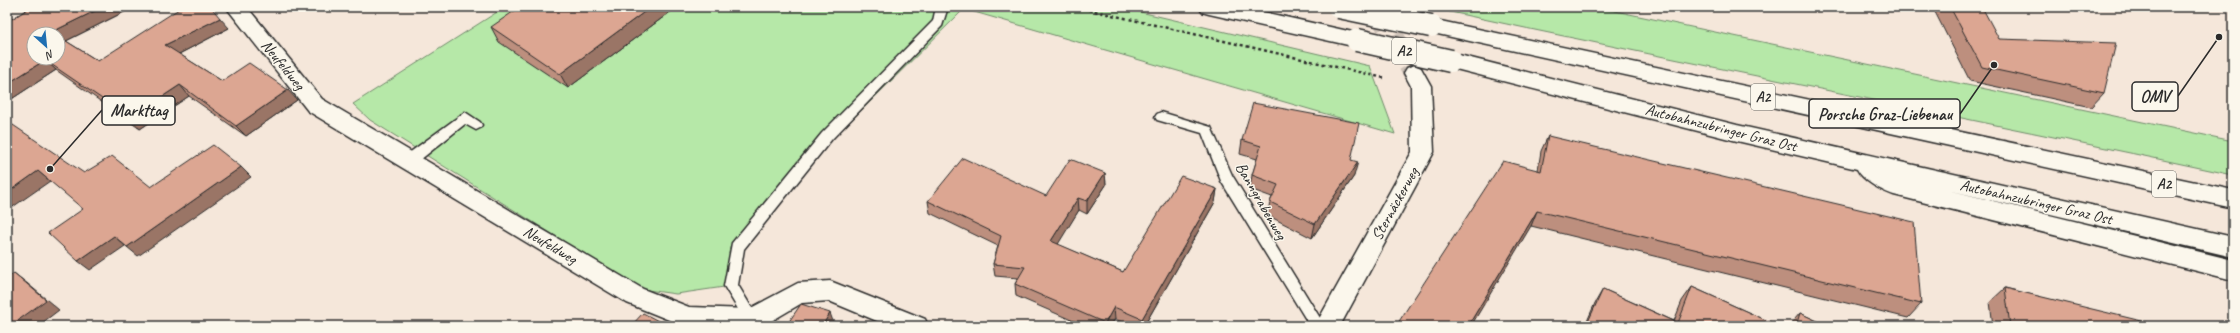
<svg xmlns="http://www.w3.org/2000/svg" width="2240" height="333" font-family="Caveat,sans-serif">
<style>
.green{fill:#b6e8a8;stroke:#708a6a}
.lines{fill:none;stroke-linecap:round;stroke-linejoin:round}
.secondary-tunnel{stroke:#cdc1b7;stroke-width:22;stroke-dasharray:22 11;stroke-linecap:butt}
.lane-casing{stroke:#2b2b2b;stroke-width:3}
.street-casing{stroke:#2b2b2b;stroke-width:3}
.secondary-casing{stroke:#2b2b2b;stroke-width:3}
.highway-casing{stroke:#2b2b2b;stroke-width:3}
.path{stroke:#2b2b2b;stroke-width:2.5;stroke-dasharray:3 3;stroke-linecap:butt}
.lane{fill:#fbf7ec;fill-rule:evenodd}
.street{fill:#fbf7ec;fill-rule:evenodd}
.secondary{fill:#fbf7ec;fill-rule:evenodd}
.highway{fill:#fbf7ec;fill-rule:evenodd}
.highway-bridge-casing{stroke:#2b2b2b;stroke-width:25;stroke-linecap:butt}
.highway-bridge{stroke:#fbf7ec;stroke-width:22}
.wall{fill:#bd8f7e;stroke:#2b2b2b}
.shaded-wall{fill:#9a7466;stroke:#2b2b2b}
.building{fill:#dca692;stroke:#2b2b2b}
.labels{text-anchor:middle;dominant-baseline:central;stroke-width:3;stroke-linejoin:round;paint-order:stroke}
.shield{fill:#fbf7ec;stroke:#696865;stroke-width:1}
.shield-label{font-size:15px;font-weight:bold;fill:#2b2b2b}
.street-label{font-size:16px;fill:#2b2b2b;stroke:#fbf7ec}
.leader{fill:none;stroke:#2b2b2b;stroke-width:1.5}
.callout-dot{fill:#2b2b2b;stroke:#fbf7ec;stroke-width:1.5}
.callout{fill:#fbf7ec;stroke:#2b2b2b;stroke-width:1.5}
.callout-label{font-size:17px;text-anchor:middle;font-weight:bold;fill:#2b2b2b}
</style>
<rect width="100%" height="100%" fill="#f5e7da"/>
<filter id="ink" filterUnits="userSpaceOnUse"><feTurbulence type="fractalNoise" baseFrequency=".025" numOctaves="2"/><feDisplacementMap in="SourceGraphic" scale="8" xChannelSelector="R" yChannelSelector="G"/><feConvolveMatrix kernelMatrix="1 2 1 2 8 2 1 2 1" color-interpolation-filters="sRGB"/></filter>
<g filter="url(#ink)">
<g class="green">
<path d="M505,7H1119L1370,66L1395,134L964,9L794,177L737,247L731,286L676,294L640,289L370,120L353,104Z"/>
<path d="M1427,7H1596L2233,141V175C1965,117 1695,65 1427,7Z"/>
</g>
<g class="lines">
<path class="secondary-tunnel" d="M1376,7L1414,73"/>
<defs>
<g id="lane">
<path d="M936,7H948L942,26L832,139L744,249L738,285L759,320L757,324L753,326L747,324L724,286L732,243L822,133L933,21Z"/>
<path d="M465,112L480,122L482,125L480,128L476,130L465,124L415,164H405L404,160L405,156Z"/>
<path d="M1161,112L1211,127L1232,175L1325,326H1310L1221,181L1202,133L1157,120L1155,117L1157,114Z"/>
</g>
<path id="street" d="M226,7H247L322,99L643,289L689,307L749,309L798,283L830,281L925,319L928,326H889L829,301L802,303L763,326H684L627,303L308,111Z"/>
<path id="secondary" d="M1414,65L1421,68L1431,86L1434,152L1340,326H1315L1412,152L1411,86L1404,73L1407,68Z"/>
<g id="highway">
<path d="M1199,7H1241L1357,33L1364,35L1367,40L1364,45L1357,47L1209,14L1202,12Z"/>
<path d="M1431,19L2233,190V208L1424,31L1421,26L1424,21Z"/>
<path d="M1451,53L1737,125L2233,237V257L1948,190L2233,260V280L1894,195C1882,191 1863,181 1857,169L1737,141L1444,66L1441,61L1444,56Z"/>
</g>
</defs>
<use href="#lane" class="lane-casing"/>
<use href="#street" class="street-casing"/>
<use href="#secondary" class="secondary-casing"/>
<use href="#highway" class="highway-casing"/>
<path class="path" d="M1077,7L1384,78"/>
<use href="#lane" class="lane"/>
<use href="#street" class="street"/>
<use href="#secondary" class="secondary"/>
<use href="#highway" class="highway"/>
<defs>
<g id="highway-bridge">
<path d="M1339,7L1431,26"/>
<path d="M1357,40L1451,61"/>
</g>
</defs>
<use href="#highway-bridge" class="highway-bridge-casing"/>
<use href="#highway-bridge" class="highway-bridge"/>
</g>
<g class="wall">
<path d="M22,7H134L66,41L98,61L229,28L179,54L222,81L297,100L246,136L189,96L140,129L56,70L7,102V22L26,10Z"/>
<path d="M677,7L568,88L499,42L491,27Z"/>
<path d="M1936,7H1950L1999,39L2104,93L2091,107L1970,81L1934,10Z"/>
<path d="M1548,136L1921,304L1908,318L1531,226L1538,170L1541,151Z"/>
<path d="M1242,140L1351,160L1354,176L1312,238L1267,215L1270,202L1272,197L1250,189L1252,175L1257,159L1240,154Z"/>
<path d="M1105,173L1106,185L1087,214L1079,210L1057,244L1123,272L1217,189L1215,202L1144,326H1131L1115,319L1110,326H1085L1016,296L1015,284L1018,278L995,276L993,264L998,246L930,213L928,201L1046,196Z"/>
<path d="M1692,287L1779,326H1585L1595,303L1603,289L1674,321L1682,301Z"/>
<path d="M2005,288L2154,326H1993L1990,302Z"/>
<path d="M1800,313L1828,326H1789Z"/>
</g>
<g class="shaded-wall">
<path d="M103,7H134L62,43L58,38V34H54L52,32Z"/>
<path d="M651,7H677L568,88L560,74Z"/>
<path d="M220,18L229,28L175,56L165,45Z"/>
<path d="M45,60L56,70L7,102V84Z"/>
<path d="M180,85L189,96L140,129L130,118Z"/>
<path d="M288,90L297,100L246,136L236,126Z"/>
<path d="M1358,162L1354,176L1312,238L1315,224Z"/>
<path d="M241,167L251,177L138,256L127,247Z"/>
<path d="M38,171L50,181L7,211V193Z"/>
<path d="M1105,173L1106,185L1087,214V201Z"/>
<path d="M1217,189L1215,202L1144,326H1141L1142,319Z"/>
<path d="M1078,198L1079,210L1052,254L1051,241Z"/>
<path d="M1537,211L1531,226L1471,326H1468Z"/>
<path d="M114,236L125,246L90,270L78,261Z"/>
<path d="M14,273L28,284L59,310L38,326H16L13,324Z"/>
<path d="M1114,307L1115,319L1110,326H1105V323Z"/>
<path d="M830,313L834,324L832,326H822Z"/>
</g>
<g class="building">
<path d="M25,7H103L52,32L55,34H34V58H58V36L98,61L182,7H211L220,18L165,45L222,81L249,63L288,90L236,126L180,85L130,118L45,60L7,84V22L28,9Z"/>
<path d="M520,7H651L560,74L491,27Z"/>
<path d="M1950,7H1982L1999,39L2116,43L2104,93L1982,67Z"/>
<path d="M1253,103L1359,123L1351,160L1358,162L1315,224L1270,202L1278,185L1252,175L1261,146L1242,140Z"/>
<path d="M7,121L84,173L112,156L151,187L213,145L241,167L127,247L114,236L78,261L48,233L83,209L38,171L7,193Z"/>
<path d="M1548,136L1914,222L1921,304L1537,211L1468,326H1396L1503,161L1541,171Z"/>
<path d="M963,158L1046,196L1070,159L1105,173L1087,201L1078,198L1051,241L1123,272L1181,176L1217,189L1142,319L1114,307L1105,323L1015,284L1025,267L993,264L1001,236L928,201Z"/>
<path d="M14,273L46,300L13,324L7,319V278Z"/>
<path d="M1692,287L1779,326H1586L1603,289L1678,323Z"/>
<path d="M2005,288L2154,324V326H2010Z"/>
<path d="M801,304L830,313L822,326H786Z"/>
<path d="M643,313L668,326H631Z"/>
<path d="M1800,313L1828,326H1796Z"/>
</g>
</g>
<g class="labels">
<g class="shield">
<rect x="1392" y="38" width="24" height="26" rx="3"/>
<rect x="1751" y="84" width="24" height="26" rx="3"/>
<rect x="2152" y="171" width="24" height="26" rx="3"/>
</g>
<g class="shield-label">
<text x="1404" y="51">A2</text>
<text x="1763" y="97">A2</text>
<text x="2164" y="184">A2</text>
</g>
<g class="street-label">
<text transform="translate(283 65) rotate(51)">Neufeldweg</text>
<text transform="translate(1721 128) rotate(14)">Autobahnzubringer Graz Ost</text>
<text transform="translate(1261 201) rotate(60)">Banngrabenweg</text>
<text transform="translate(2036 202) rotate(13)">Autobahnzubringer Graz Ost</text>
<text transform="translate(1395 204) rotate(-61)">Sternäckerweg</text>
<text transform="translate(550 245) rotate(31)">Neufeldweg</text>
</g>
</g>
<path class="leader" d="M2219 37L2178 96M50 169L102 110M1994 65L1960 114"/>
<g class="callout-dot">
<circle cx="2219" cy="37" r="4"/>
<circle cx="50" cy="169" r="4"/>
<circle cx="1994" cy="65" r="4"/>
</g>
<g class="callout">
<rect x="2132" y="82" width="46" height="29" rx="4"/>
<rect x="102" y="96" width="73" height="29" rx="4"/>
<rect x="1809" y="99" width="151" height="29" rx="4"/>
</g>
<g class="callout-label">
<text x="2155" y="102">OMV</text>
<text x="139" y="116">Markttag</text>
<text x="1885" y="120">Porsche Graz-Liebenau</text>
</g>
<rect width="2240" height="333" fill="none" stroke="#fbf7ec" stroke-width="24"/>
<rect x="12" y="12" width="2216" height="309" fill="none" stroke="#2b2b2b" stroke-width="1.5" filter="url(#ink)"/>
<g transform="translate(46 46) rotate(153)"><circle r="19" fill="#fbf7ec" stroke="#a8a59f"/>
<path d="M0-3L7 15L0 10L-7 15Z" fill="#1f6fb2"/>
<text y="-6" font-size="11" font-weight="bold" text-anchor="middle" fill="#2b2b2b">N</text>
</g>
</svg>
